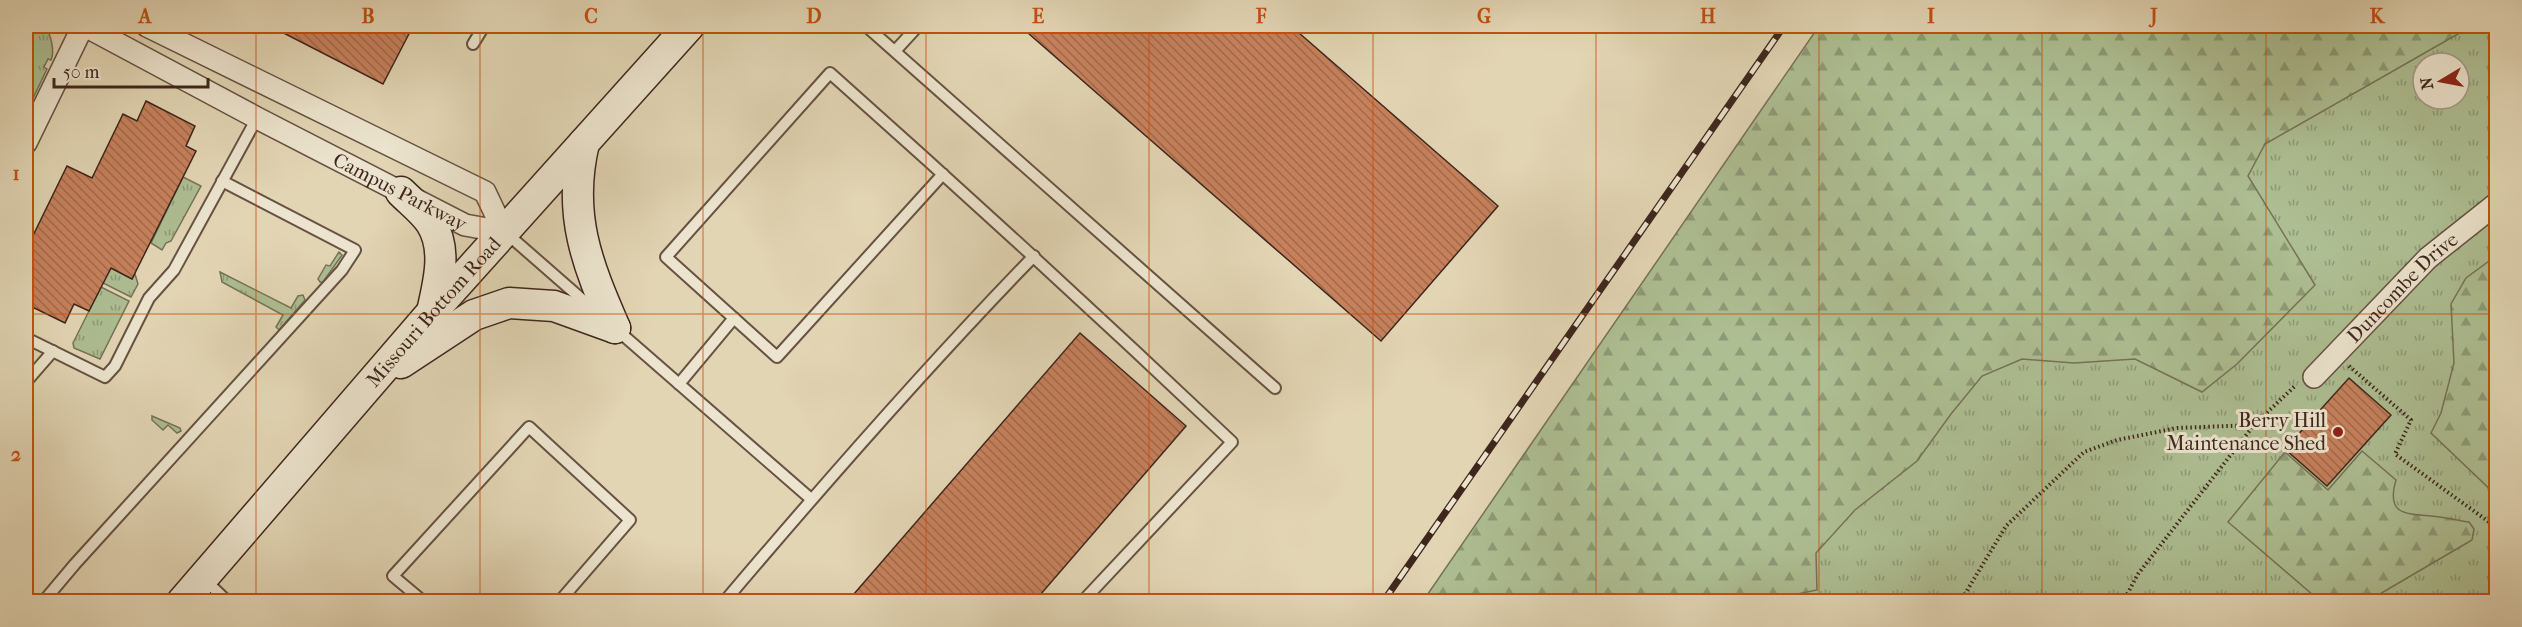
<svg xmlns="http://www.w3.org/2000/svg" width="2522" height="627" font-family="'IM FELL French Canon',serif">
<style>
.grass{fill:url(#grass-tufts);stroke:#767258;stroke-width:1.5;fill-rule:evenodd}
.forest{fill:url(#forest-firs);stroke:#767258;stroke-width:1.5}
.building{fill:url(#building-back-hatch);stroke:#3e261d;stroke-width:1.5}
.lines{fill:none;stroke-linecap:round;stroke-linejoin:round}
.lane-casing{stroke:#675243;stroke-width:14}
.street-casing{stroke:#675243;stroke-width:24}
.secondary-casing{stroke:#3e261d;stroke-width:33}
.path{stroke:#3e261d;stroke-width:4;stroke-dasharray:1.5 3;stroke-linecap:butt}
.lane{stroke:#ece4ce;stroke-width:10}
.street{stroke:#ece4ce;stroke-width:21}
.secondary{stroke:#ece4ce;stroke-width:30}
.rail-casing{stroke:#3e261d;stroke-width:7}
.rail{stroke:#ece4ce;stroke-width:4.5;stroke-dasharray:14;stroke-linecap:butt}
.grid{fill:none;stroke:#c64f0f;stroke-width:1.5;stroke-opacity:0.55}
.poi-dot{fill:#8f2418;stroke:#ece4ce;stroke-width:2}
.labels{text-anchor:middle;dominant-baseline:central;stroke-width:6;stroke-linejoin:round;paint-order:stroke}
.street-label{font-size:20px;fill:#3e261d;stroke:#ece4ce}
.poi-label{font-size:20px;fill:#3e261d;stroke:#ece4ce;text-anchor:end}
.neatline{fill:none;stroke:#c64f0f;stroke-width:2}
.grid-label{font-size:20px;text-anchor:middle;font-weight:bold;fill:#c64f0f}
</style>
<defs>
<pattern id="grass-tufts" width="24" height="20" patternUnits="userSpaceOnUse" patternTransform="scale(1.5)"><rect width="24" height="20" fill="#adbe92"/><path d="M3 7l-1-3M5 7V3M7 7l1-3M15 17l-1-3M17 17v-4M19 17l1-3" fill="none" stroke="#8e9a77"/></pattern>
<pattern id="forest-firs" width="22" height="20" patternUnits="userSpaceOnUse" patternTransform="scale(1.5)"><rect width="22" height="20" fill="#adbe92"/><path d="M5 1l3.5 6h-7zM16 11l3.5 6h-7z" fill="#8e9a77"/></pattern>
<pattern id="building-back-hatch" width="6" height="6" patternUnits="userSpaceOnUse" patternTransform="scale(1.5)"><rect width="6" height="6" fill="#c6815c"/><path d="M-1 5l2 2M0 0l6 6M5-1l2 2" fill="none" stroke="#a2694b"/></pattern>
</defs>
<rect width="100%" height="100%" fill="#e2d5b4"/>
<filter id="stains"><feTurbulence type="fractalNoise" baseFrequency=".00333" numOctaves="4"/><feColorMatrix values="0 0 0 0 .2 0 0 0 0 .09 0 0 0 0 .02 0 0 0 .5 -.17"/></filter>
<radialGradient id="worn" r=".72"><stop offset=".6" stop-color="#630" stop-opacity="0"/><stop offset="1" stop-color="#630" stop-opacity=".3"/></radialGradient>
<g class="grass">
<path d="M26,26H45C51,35 55,51 51,60L48,59L44,67L47,69L26,113Z"/>
<path d="M2400,26H2496V601L1753,602L1811,507L2268,95ZM2423,63H2459V99H2423Z"/>
<path d="M183,177L201,186L171,241L166,243L162,250L151,243Z"/>
<path d="M339,252L342,255L323,282H320L318,279L326,265L330,266Z"/>
<path d="M111,268L132,279L135,274L138,284L131,297L103,283Z"/>
<path d="M220,272L291,308L298,296L303,295L305,300L279,330L276,327L283,315L222,282Z"/>
<path d="M101,287L129,301L100,359L74,348L73,343Z"/>
<path d="M152,416L180,428L181,431L177,433L168,425L163,430L152,420Z"/>
</g>
<g class="forest">
<path d="M1819,26H2472L2265,144L2248,176L2315,285L2237,364L2202,392L2135,359L2074,363L2022,359L1982,376L1951,414L1917,461L1855,510L1816,553L1817,590L1778,598L1776,601H1423Z"/>
<path d="M2496,256V495L2431,433L2441,413L2454,363L2451,304L2466,278Z"/>
<path d="M2362,451L2396,480C2386,514 2404,514 2431,516C2444,517 2456,520 2469,522L2474,529L2472,540L2368,601H2320L2228,522L2285,452L2328,490Z"/>
</g>
<g class="building">
<path d="M270,26H413L383,84Z"/>
<path d="M1020,26H1291L1498,206L1381,341Z"/>
<path d="M146,101L195,126L186,146L196,151L132,279L111,268L89,311L74,304L65,323L26,304V250L67,166L92,178L123,114L137,121Z"/>
<path d="M1080,333L1186,426L1034,602H847Z"/>
<path d="M2349,378L2391,415L2327,486L2285,449Z"/>
</g>
<g class="lines">
<defs>
<g id="lane">
<path d="M866,26L1275,388"/>
<path d="M473,44L484,26"/>
<path d="M895,51L918,26"/>
<path d="M943,174L777,357L666,257L830,73C966,194 1100,317 1232,442L1082,602"/>
<path d="M505,232L593,309"/>
<path d="M616,329L811,499"/>
<path d="M26,338L105,377L115,366L149,298L174,270L257,118"/>
<path d="M26,382L53,351"/>
<path d="M679,384L734,318"/>
<path d="M204,579L228,602"/>
<path d="M43,602L75,564L342,270L355,250L222,181"/>
<path d="M424,602L393,576L529,427L630,520L559,602"/>
<path d="M724,602C824,484 926,367 1034,256"/>
</g>
<g id="street">
<path id="s1" d="M85,26L257,118L465,225L504,232"/>
<path d="M147,26L485,192L504,232"/>
<path d="M26,143L83,26"/>
<path id="s2" d="M2314,377L2428,258L2496,204"/>
</g>
<g id="secondary">
<path d="M584,143C567,214 587,264 615,328"/>
<path d="M401,192C411,202 424,212 431,223C448,250 438,284 432,312"/>
<path d="M401,363L474,315L509,303L554,306L615,328"/>
<path id="s3" d="M182,602L432,312L689,26"/>
</g>
</defs>
<use href="#lane" class="lane-casing"/>
<use href="#street" class="street-casing"/>
<use href="#secondary" class="secondary-casing"/>
<g class="path">
<path d="M2349,366L2411,420L2395,454L2496,527"/>
<path d="M1960,602L2006,526L2084,452L2117,440L2177,428L2254,425"/>
<path d="M2123,602L2138,574L2254,425L2296,385"/>
<path d="M2491,602L2496,596"/>
</g>
<use href="#lane" class="lane"/>
<use href="#street" class="street"/>
<use href="#secondary" class="secondary"/>
<defs>
<path id="rail" d="M1383,602L1784,26"/>
</defs>
<use href="#rail" class="rail-casing"/>
<use href="#rail" class="rail"/>
</g>
<path class="grid" d="M256,26V602M480,26V602M703,26V602M926,26V602M1149,26V602M1373,26V602M1596,26V602M1819,26V602M2042,26V602M2266,26V602M26,314H2496"/>
<circle class="poi-dot" cx="2338" cy="432" r="6"/>
<g class="labels">
<g class="street-label">
<text stroke="none"><textPath href="#s1" startOffset="356">Campus Parkway</textPath></text>
<text stroke="none"><textPath href="#s2" startOffset="126">Duncombe Drive</textPath></text>
<text stroke="none"><textPath href="#s3" startOffset="384">Missouri Bottom Road</textPath></text>
</g>
<g class="poi-label">
<text x="2326" y="420">Berry Hill<tspan x="2326" dy="23">Maintenance Shed</tspan></text>
</g>
</g>
<rect width="2522" height="627" fill="none" stroke="#e2d5b4" stroke-width="66"/>
<g transform="translate(2441 81) rotate(260)"><circle r="28" fill="#ece4ce" stroke="#a69887" stroke-width="1.5"/>
<path d="M0-4.5L10 22L0 15L-10 22Z" fill="#8f2418"/>
<text y="-9" font-size="16" font-weight="bold" text-anchor="middle" fill="#3e261d">N</text>
</g>
<path d="M54 78v9h154v-9" fill="none" stroke="#3e261d" stroke-width="3"/>
<text x="63" y="78" font-size="18" fill="#3e261d" stroke="#ece4ce" stroke-width="4.5" paint-order="stroke">50 m</text>
<rect x="33" y="33" width="2456" height="561" class="neatline"/>
<g class="grid-label">
<text x="145" y="23">A</text>
<text x="368" y="23">B</text>
<text x="591" y="23">C</text>
<text x="814" y="23">D</text>
<text x="1038" y="23">E</text>
<text x="1261" y="23">F</text>
<text x="1484" y="23">G</text>
<text x="1708" y="23">H</text>
<text x="1931" y="23">I</text>
<text x="2154" y="23">J</text>
<text x="2377" y="23">K</text>
<text x="16" y="180">1</text>
<text x="16" y="461">2</text>
</g>
<rect width="100%" height="100%" filter="url(#stains)"/>
<rect width="100%" height="100%" fill="url(#worn)"/>
</svg>
